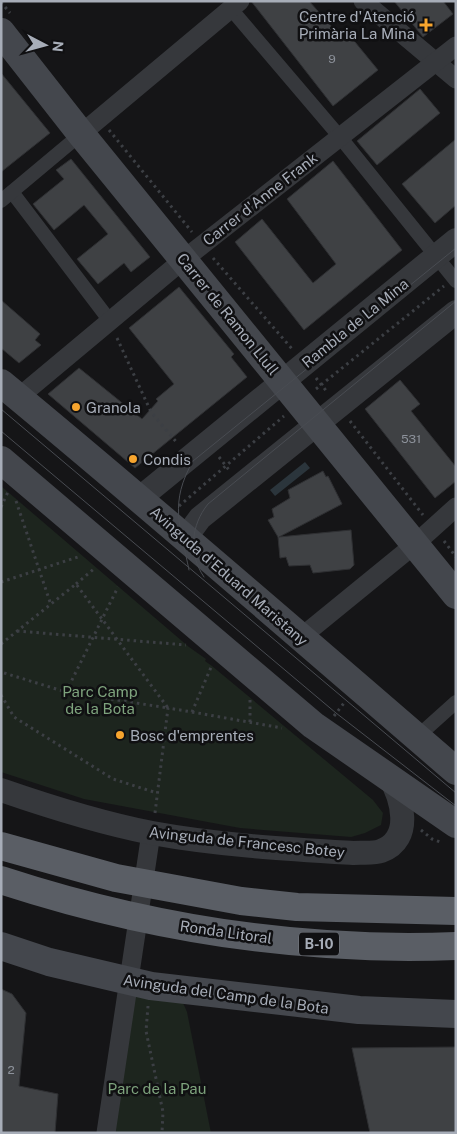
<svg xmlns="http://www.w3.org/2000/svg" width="457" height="1134" font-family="'Public Sans',sans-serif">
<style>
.green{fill:#1d251e}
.water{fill:#2b353c}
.building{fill:#3f4144;stroke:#2f3033}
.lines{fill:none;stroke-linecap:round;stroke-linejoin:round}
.path{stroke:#3c3f44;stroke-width:3;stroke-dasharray:2.5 4;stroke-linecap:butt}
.pedestrian{stroke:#36383c;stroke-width:14}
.minor{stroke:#36383c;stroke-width:19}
.tertiary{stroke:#36383c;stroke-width:24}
.secondary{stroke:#44474d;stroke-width:28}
.trunk{stroke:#5a5e65;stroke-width:28}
.tram{stroke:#494c52;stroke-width:1}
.poi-dot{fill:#f7a52e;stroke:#101012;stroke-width:2}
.labels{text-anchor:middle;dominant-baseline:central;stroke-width:5;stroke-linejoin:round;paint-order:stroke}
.number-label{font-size:12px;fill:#8d929b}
.shield{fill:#101012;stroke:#7a7e86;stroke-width:1}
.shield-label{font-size:14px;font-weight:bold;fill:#a7adb8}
.poi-label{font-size:15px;fill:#a7adb8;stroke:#101012;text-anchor:start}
.street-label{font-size:15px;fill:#a7adb8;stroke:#101012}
.park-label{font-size:15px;fill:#7ea37d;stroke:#101012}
</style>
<rect width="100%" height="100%" fill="#151517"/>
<g class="green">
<path d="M1,486L189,647L206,659L205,661L212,666L373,800L383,813L381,825L365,833L351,837L240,828L84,799L1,772Z"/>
<path d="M127,982L177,989L187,1012L211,1133H106Z"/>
</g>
<path class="water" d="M305,462L310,468L275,496L270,490Z"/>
<g class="building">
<path d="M251,1H309L340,36L346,31L378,70L333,106Z"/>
<path d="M394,1H443L453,14L423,37Z"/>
<path d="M1,73L50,133L1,172Z"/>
<path d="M420,89L440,113L377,165L357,141Z"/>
<path d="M456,139V205L435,223L402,184Z"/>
<path d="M71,159L150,257L131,272L124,263L98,284L77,259L108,234L84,205L54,230L33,204L64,179L56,170Z"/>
<path d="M333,161L402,250L304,330L235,242L262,219L313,283L336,264L287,199Z"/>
<path d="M179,287L234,354L231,357L247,377L135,468L48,394L79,368L142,419L158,401L156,399L174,384L129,328Z"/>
<path d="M1,300L40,334L35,340L41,345L19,363L1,348Z"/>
<path d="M400,380L420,404L411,411L456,467V481L435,498L365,409Z"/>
<path d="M323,471L326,477L328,476L342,504L279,537L351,530L354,565L350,569L313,573L310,565L289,566L286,557L280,558L278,537L268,520L274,517L272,509L290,498L288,490Z"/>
<path d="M1,989L12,994L26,1013L19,1086L58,1094L55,1133H1Z"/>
<path d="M456,1047V1133H370L352,1048Z"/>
</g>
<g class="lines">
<g class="path">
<path d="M1,2L10,13"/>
<path d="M109,130L192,232"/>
<path d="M213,258L293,350"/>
<path d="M117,338L151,412L178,444"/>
<path d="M316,378L328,393"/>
<path d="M316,389L444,286"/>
<path d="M350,421L423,515"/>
<path d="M219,457L229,470"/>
<path d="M16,501L51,605"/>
<path d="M179,506L284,416"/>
<path d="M1,507L8,492"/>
<path d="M444,541L456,557"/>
<path d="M1,582L81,556"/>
<path d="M76,584L95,568"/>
<path d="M17,631L186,645"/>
<path d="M1,644L76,584L168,708L66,692L1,672"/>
<path d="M66,692L118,587"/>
<path d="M1,695L14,717L113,779L157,793"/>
<path d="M192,712L282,728"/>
<path d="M334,716L344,703"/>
<path d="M250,722V700"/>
<path d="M155,813L168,708L192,712L212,665"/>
<path d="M421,830L432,839L443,843"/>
<path d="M148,1006L146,1031L163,1112L162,1133"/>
</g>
<g class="pedestrian">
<path d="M231,9L340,137L456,281"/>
<path d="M12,192L110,321"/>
<path d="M1,201L81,134"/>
<path d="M417,737L456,702"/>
</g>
<g class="minor">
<path d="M363,1L456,79"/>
<path d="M81,134L240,1"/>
<path d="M19,397L183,260L456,46"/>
<path d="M300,638L414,545L456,507"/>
<path d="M106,1133L151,833"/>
</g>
<g class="tertiary">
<path d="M140,498L456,240"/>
<path d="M186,537L200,518L456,312"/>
<path d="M1,790C50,807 101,823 152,833C217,845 286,849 353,853C361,852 373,854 381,851C414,839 402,798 389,776"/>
</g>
<g class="secondary">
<path d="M1,32L81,134L456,595"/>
<path d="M1,383C155,510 305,641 456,771"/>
<path d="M1,460L313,725L456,824"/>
<path d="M1,946L49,962L151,986L359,1010L456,1014"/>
</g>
<g class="trunk">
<path d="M1,846L116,878L241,901L297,907L456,911"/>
<path d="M1,880C148,928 301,952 456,946"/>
</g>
<g class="tram">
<path d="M1,409L456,793"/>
<path d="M1,431L336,713L456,806"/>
<path d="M189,570C180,525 169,503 193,461L456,248"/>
<path d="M204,577C188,554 191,525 208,504L456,301"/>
</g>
</g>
<g class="poi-dot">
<path d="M423.5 17.5h5v5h5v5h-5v5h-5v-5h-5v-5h5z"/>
<circle cx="76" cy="407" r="5"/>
<circle cx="133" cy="459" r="5"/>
<circle cx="120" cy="735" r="5"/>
</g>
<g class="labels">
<g class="number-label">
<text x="332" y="59">9</text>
<text x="411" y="439">531</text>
<text x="11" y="1070">2</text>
</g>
<rect class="shield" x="299" y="932.5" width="40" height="23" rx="4"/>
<g class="shield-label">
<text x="319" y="944">B-10</text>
</g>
<g class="poi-label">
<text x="415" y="16" text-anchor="end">Centre d'Atenció<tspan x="415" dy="17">Primària La Mina</tspan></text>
<text x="86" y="407">Granola</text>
<text x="143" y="459">Condis</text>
<text x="130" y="735">Bosc d'emprentes</text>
</g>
<g class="street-label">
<text transform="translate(260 199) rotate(-38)">Carrer d'Anne Frank</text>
<text transform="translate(228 314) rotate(51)">Carrer de Ramon Llull</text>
<text transform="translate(355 323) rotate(-39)">Rambla de La Mina</text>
<text transform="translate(229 576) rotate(41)">Avinguda d'Eduard Maristany</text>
<text transform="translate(247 842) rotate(6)">Avinguda de Francesc Botey</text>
<text transform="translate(226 932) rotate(8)">Ronda Litoral</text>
<text transform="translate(226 994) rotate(8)">Avinguda del Camp de la Bota</text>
</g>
<g class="park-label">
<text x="100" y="691">Parc Camp<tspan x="100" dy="17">de la Bota</tspan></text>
<text x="157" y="1088">Parc de la Pau</text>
</g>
</g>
<rect width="457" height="1134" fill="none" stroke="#a7adb8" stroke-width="5"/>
<g transform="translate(45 45) rotate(96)" stroke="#101012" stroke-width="4" paint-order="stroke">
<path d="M0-4L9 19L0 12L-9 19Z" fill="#a7adb8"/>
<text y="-8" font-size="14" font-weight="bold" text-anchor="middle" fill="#a7adb8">N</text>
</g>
</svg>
